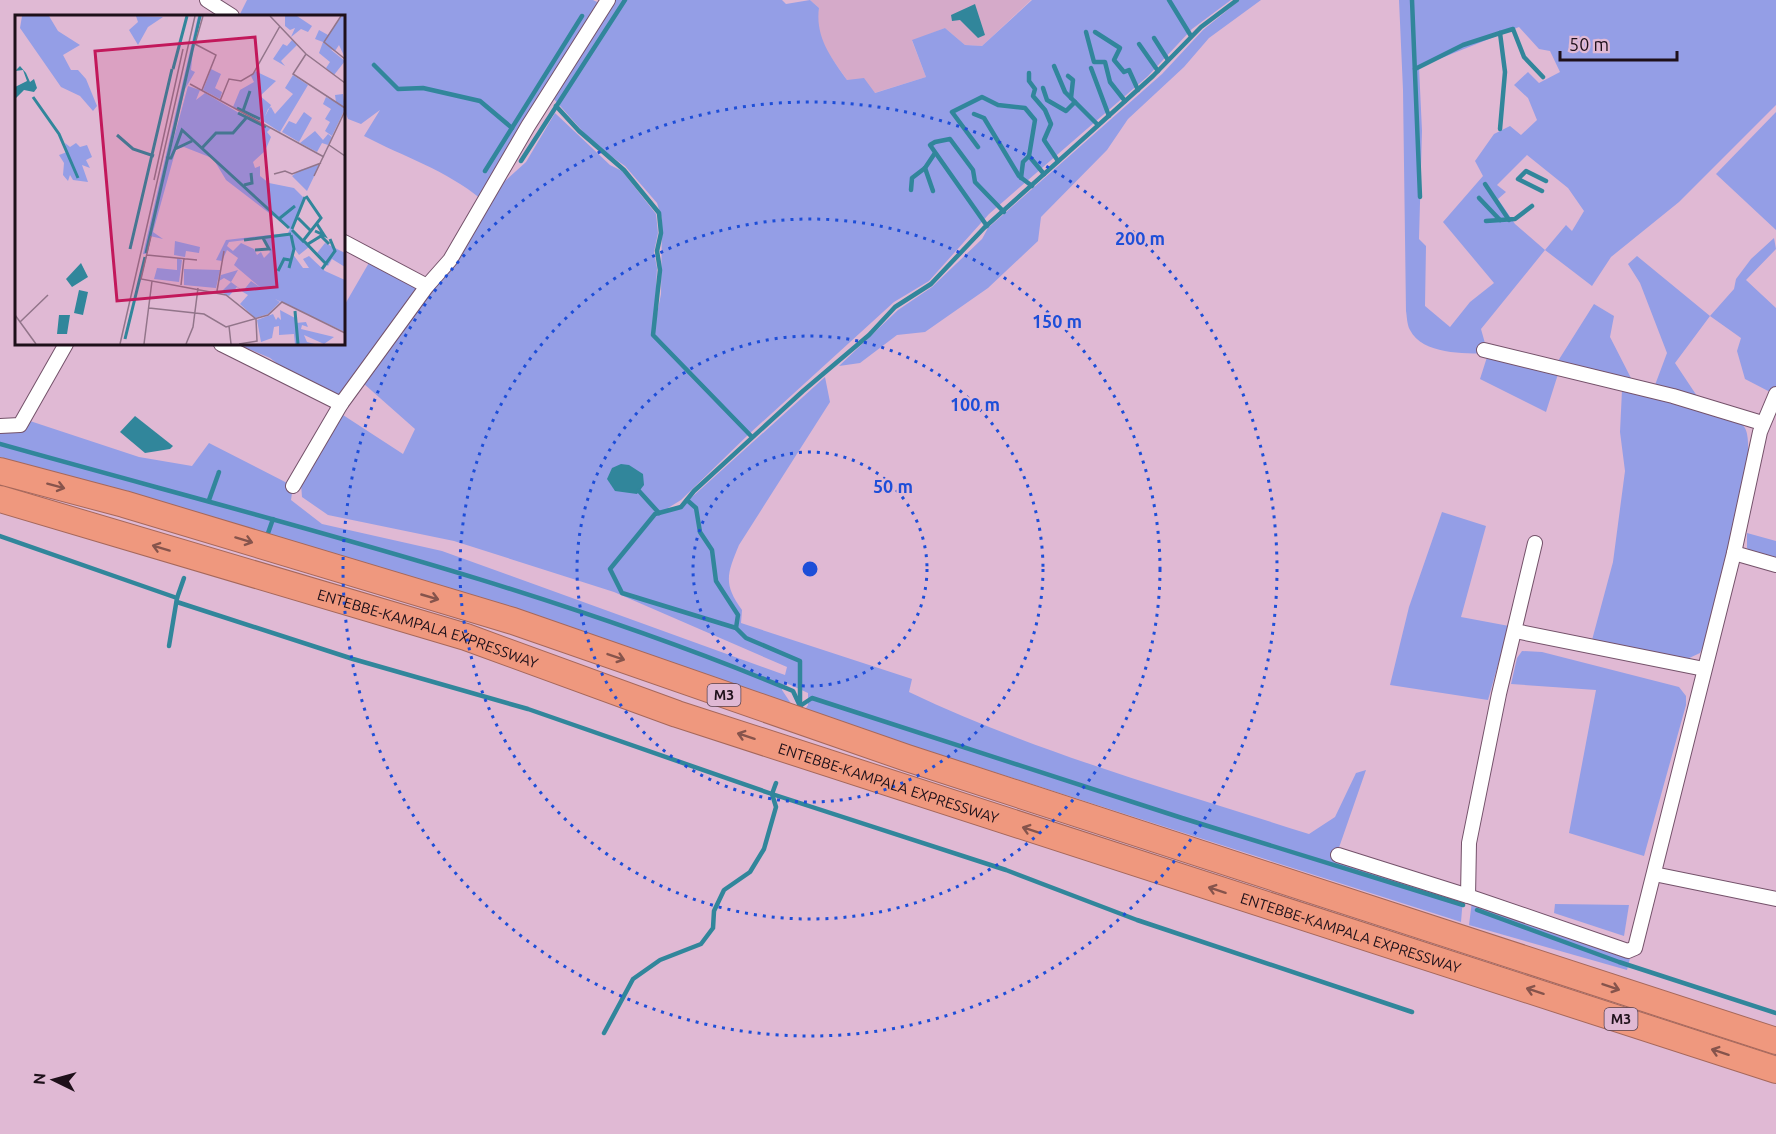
<svg xmlns="http://www.w3.org/2000/svg" width="1776" height="1134" font-family="Ubuntu,sans-serif">
<style>
.built{fill:#d5aac9}
.green{fill:#949ee6;fill-rule:evenodd}
.water{fill:#31869b}
.lines{fill:none;stroke-linecap:round;stroke-linejoin:round}
.stream{stroke:#31869b;stroke-width:4.5}
.minor-casing{stroke:#74526a;stroke-width:16}
.motorway-casing{stroke:#a6685b;stroke-width:28}
.minor{stroke:#fff;stroke-width:14}
.motorway{stroke:#ef987e;stroke-width:26}
.oneway{stroke:#86544c}
.ring{fill:none;stroke:#1d4ed8;stroke-width:3;stroke-dasharray:3 6}
.labels{text-anchor:middle;dominant-baseline:central;stroke-width:5;stroke-linejoin:round;paint-order:stroke}
.shield{fill:#e0b9d4;stroke:#584352;stroke-width:1.5}
.shield-label{font-size:14px;font-weight:bold;fill:#1e101a}
.street-label{font-size:15px;fill:#1e101a;stroke:#e0b9d4}
.inset-river{fill:none;stroke:#31869b;stroke-width:3}
.inset-road{fill:none;stroke:#92758a;stroke-width:1.5}
.view{fill:#c2185b;fill-opacity:0.15;stroke:#c2185b;stroke-width:3}
.inset-edge{fill:none;stroke:#1e101a;stroke-width:3}
.centre{fill:#1d4ed8;stroke:#e0b9d4;stroke-width:3}
.ring-label{font-size:18px;text-anchor:middle;font-weight:bold;fill:#1d4ed8;stroke:#e0b9d4;stroke-width:5;stroke-linejoin:round;paint-order:stroke}
</style>
<rect width="100%" height="100%" fill="#e0b9d4"/>
<path class="built" d="M810,0H1031L982,46L965,45L945,28L912,41L926,77L874,93L847,80L826,50L816,25L819,8Z"/>
<g class="green">
<path d="M247,0H593L601,4L481,199C446,170 404,157 364,136L380,110L361,124L348,119L344,109V16H239Z"/>
<path d="M613,0H782L786,4L810,0L819,8C815,37 831,57 847,80L864,78L875,93L926,77L912,40L945,28L965,45L982,46L1032,0H1231L1192,29L1148,76L989,214L929,281L894,302L749,434L681,500L668,508L681,507L825,377L830,402L739,545C727,574 723,584 742,610L741,623L912,679L909,692C1037,753 1175,791 1309,834L1335,817L1356,773L1366,770L1335,859L1463,898L1461,922L804,711L808,705V693L784,682L782,690L794,708L535,615L0,457V430L15,432L30,421L139,457L192,466L209,443L293,486L291,500L322,524L442,551L785,675L787,667L614,592L454,541L328,515L302,497L301,484L343,415L403,454L415,429L363,383L425,293L456,260L504,182L526,162L555,113L610,165L622,171L656,214L658,233L654,252L657,268L654,329L661,294L662,219L657,203L625,166L594,144L553,98Z"/>
<path d="M1240,0H1261L1209,38L1184,67L1128,119L1107,150L1041,217L1038,241L988,288L925,332L897,335L860,363L839,366L898,310L932,287L982,239L988,228L1162,74L1203,30Z"/>
<path d="M1399,0H1776V105L1679,202L1611,257L1592,286L1545,250L1481,329L1488,354L1559,371L1546,412L1480,379L1488,354C1464,353 1423,355 1410,330C1407,325 1407,317 1406,311L1403,90ZM1519,27L1539,49L1550,51L1560,72L1539,83L1528,72L1514,85L1528,98L1537,120L1521,135L1510,126L1494,134L1475,161L1483,176L1443,222L1494,283L1470,302L1450,327L1425,306L1426,246L1419,239L1422,131L1419,67ZM1527,155L1568,188L1584,211L1572,231L1566,225L1545,250L1515,224L1498,199L1506,192L1497,185Z"/>
<path d="M1776,112V230L1716,174Z"/>
<path d="M1774,238L1776,249L1746,280L1776,308V386L1772,393L1745,379L1737,351L1741,338L1710,316L1675,363L1699,399L1655,385L1667,353L1640,283L1628,264L1637,256L1710,316L1734,289L1736,279L1751,259Z"/>
<path d="M370,261L415,284L416,290L340,397L296,378L270,358L237,344H344V306Z"/>
<path d="M1594,304L1614,316L1610,337L1632,380L1558,361Z"/>
<path d="M1622,390L1735,419C1738,421 1743,425 1745,428C1760,456 1717,598 1708,635L1700,653L1685,660L1592,640L1613,562L1625,471L1620,432Z"/>
<path d="M1442,512L1486,526L1461,617L1509,626L1488,700L1390,685L1409,607Z"/>
<path d="M1747,533L1776,541V560L1754,555L1747,548Z"/>
<path d="M1522,651L1542,652L1679,687L1686,696V705L1644,856L1569,833L1596,690L1511,684L1517,658Z"/>
<path d="M1472,901L1631,954L1627,970L1469,925Z"/>
<path d="M1555,904L1629,905L1624,936L1554,913Z"/>
</g>
<g class="water">
<path d="M975,4L985,35L978,38L960,20L952,21L951,15Z"/>
<path d="M135,416L173,446L170,449L145,453L120,432Z"/>
<path d="M621,464L629,465L643,474L644,485L637,494L615,491L607,479L612,468Z"/>
</g>
<g class="lines">
<g class="stream">
<path d="M1169,0L1191,36"/>
<path d="M1412,0L1420,197"/>
<path d="M1086,32L1094,62H1105L1110,82L1125,101"/>
<path d="M1095,32L1120,48L1114,60L1124,72L1129,70L1138,90"/>
<path d="M1500,33L1513,29L1524,57L1543,77"/>
<path d="M1154,38L1168,60"/>
<path d="M1139,44L1158,71"/>
<path d="M374,65L398,89L423,88L480,101L512,128"/>
<path d="M1054,66L1065,92L1098,125"/>
<path d="M1091,68L1109,116"/>
<path d="M1415,69L1463,45L1500,33L1505,72L1500,129"/>
<path d="M1029,73V81L1035,89L1033,96L1045,110L1051,124L1044,140L1058,161"/>
<path d="M1068,76L1073,80L1071,98"/>
<path d="M1043,88L1047,100L1066,111L1075,102"/>
<path d="M556,106L579,131L624,170L659,213L661,233L657,251L660,270L653,335L752,437"/>
<path d="M974,114L984,118L1019,176L1032,186"/>
<path d="M978,147L952,112L982,97L998,105L1025,108L1035,120L1029,156L1044,174"/>
<path d="M521,161L625,0"/>
<path d="M925,168L933,191"/>
<path d="M485,171L582,16"/>
<path d="M1021,178L1023,162L1029,156"/>
<path d="M1485,184L1509,220"/>
<path d="M911,190L912,178L925,168L935,153"/>
<path d="M1542,191L1518,179L1526,171L1546,181"/>
<path d="M1479,198L1500,220"/>
<path d="M1486,221L1515,219L1532,206"/>
<path d="M987,226L930,145L935,142L950,139L973,170L975,182L1004,212"/>
<path d="M0,444C266,519 537,584 793,691L800,706"/>
<path d="M639,491L659,513"/>
<path d="M209,500L219,472"/>
<path d="M687,500L696,508L700,532L712,550L716,581L738,615L736,628L746,638L800,661V704"/>
<path d="M0,536L177,598"/>
<path d="M267,536L273,519"/>
<path d="M177,602L353,659L528,709L772,794L1006,870L1137,920L1412,1012"/>
<path d="M736,628L622,593L610,569L655,514L681,507L694,491L803,391L869,335L895,307L931,284L984,228L1153,76L1201,27L1237,0"/>
<path d="M169,646L177,598L184,578"/>
<path d="M800,706L812,698L1182,818L1463,905"/>
<path d="M1477,910L1619,962L1776,1013"/>
<path d="M604,1033L633,979L660,960L701,944L713,928L714,911L724,890L750,872L764,849L776,807L772,794L776,783"/>
</g>
<defs>
<g id="minor">
<path d="M207,0L232,16"/>
<path d="M344,242L427,286"/>
<path d="M221,344L341,404"/>
<path d="M1484,350L1673,396L1762,423"/>
<path d="M0,426L20,425L66,344"/>
<path d="M293,486L341,404L427,286L450,260L528,126L608,0"/>
<path d="M1734,553L1776,565"/>
<path d="M1515,631L1704,669"/>
<path d="M1338,855L1468,896L1628,951L1635,948L1734,553L1760,432L1776,394"/>
<path d="M1654,874L1776,899"/>
<path d="M1468,896L1469,843L1499,694L1535,543"/>
</g>
<g id="motorway">
<path d="M0,471L124,504L513,621L907,758L1776,1041"/>
<path id="s1" d="M0,499L466,637L677,714L1776,1070"/>
</g>
</defs>
<use href="#minor" class="minor-casing"/>
<use href="#motorway" class="motorway-casing"/>
<use href="#minor" class="minor"/>
<use href="#motorway" class="motorway"/>
</g>
<defs><path id="oneway-shaft" d="M-6 0H5M1.5-3L5.5 0L1.5 3" fill="none" stroke-width="1.6" stroke-linecap="round" stroke-linejoin="round" transform="scale(1.5)"/></defs>
<g class="oneway">
<use href="#oneway-shaft" transform="translate(56 486) rotate(15)"/>
<use href="#oneway-shaft" transform="translate(244 540) rotate(17)"/>
<use href="#oneway-shaft" transform="translate(161 548) rotate(-163)"/>
<use href="#oneway-shaft" transform="translate(430 597) rotate(16)"/>
<use href="#oneway-shaft" transform="translate(616 657) rotate(19)"/>
<use href="#oneway-shaft" transform="translate(746 736) rotate(-162)"/>
<use href="#oneway-shaft" transform="translate(1031 830) rotate(-162)"/>
<use href="#oneway-shaft" transform="translate(1217 890) rotate(-162)"/>
<use href="#oneway-shaft" transform="translate(1611 987) rotate(19)"/>
<use href="#oneway-shaft" transform="translate(1535 991) rotate(-162)"/>
<use href="#oneway-shaft" transform="translate(1720 1052) rotate(-162)"/>
</g>
<g class="ring">
<circle cx="810" cy="569" r="117"/>
<circle cx="810" cy="569" r="233"/>
<circle cx="810" cy="569" r="350"/>
<circle cx="810" cy="569" r="467"/>
</g>
<g class="labels">
<g class="shield">
<rect x="707.5" y="684" width="33" height="22" rx="4.5"/>
<rect x="1604.5" y="1008" width="33" height="22" rx="4.5"/>
</g>
<g class="shield-label">
<text x="724" y="695">M3</text>
<text x="1621" y="1019">M3</text>
</g>
<g class="street-label">
<text stroke="none"><textPath href="#s1" startOffset="447">ENTEBBE-KAMPALA EXPRESSWAY</textPath></text>
<text stroke="none"><textPath href="#s1" startOffset="933">ENTEBBE-KAMPALA EXPRESSWAY</textPath></text>
<text stroke="none"><textPath href="#s1" startOffset="1419">ENTEBBE-KAMPALA EXPRESSWAY</textPath></text>
</g>
</g>
<g transform="translate(15 15)">
<rect width="330" height="330" fill="#e0b9d4"/>
<path d="M7,1H34L43,16L65,30L48,40L56,55H63L71,64L82,91L78,96L65,81L46,72L5,13ZM121,1L148,2L133,12L123,30L114,15L123,7ZM183,1H187L179,25L176,55L180,57L170,74L154,141L173,71L185,75L181,85L190,78L231,102L228,106L233,101L256,113L252,117L256,122L250,136L238,147L240,153L245,151V161L254,168L279,173L289,183L277,217L294,232L284,240L279,233L277,238L288,253H294L288,244L294,241L310,256L330,265V317L260,284L265,287L253,299L240,303L225,289L233,280L228,277L222,272L214,281L206,277L216,267L209,263L204,266L206,260L223,255L216,267L228,276L236,266L246,273L219,250L223,243L212,235L207,246L201,245L211,225L273,218L275,214L211,165L199,145L211,157L233,176L183,129L197,143L169,132L161,134L138,217L148,224L135,221L131,239H128ZM248,223L255,237L249,243L246,237L242,240L239,234L226,228L218,236L212,231L214,227ZM270,1H282L297,11L293,17L286,14L276,22L280,13L275,15L270,11ZM327,1H330V43L324,30L320,36L315,34L330,46L319,60L311,53L315,47L304,38L308,27L300,24L304,15L313,20ZM277,25L282,30L266,46L270,51L258,44L268,29L272,31ZM196,54L206,59L200,73L207,77L205,84L188,75ZM240,56L261,66L245,81L256,90L247,107L218,92L225,75L239,67L236,61ZM278,60L293,70L265,117L248,106L253,94L256,92L260,99L278,79L270,73ZM328,79L330,94L317,121L310,116L315,107L310,104L316,94L308,89L311,82L321,87L320,80ZM289,97L297,103L284,127L267,117L274,106L281,109ZM300,116L308,125L313,119L317,122L313,130L307,128L302,137L285,128ZM50,128L55,132L61,128L65,132L72,130L77,142L71,145L75,153L67,150L73,167L58,165L55,160L53,166L48,160L49,148L44,140L52,137ZM305,149L292,176L277,161L285,155ZM160,226L185,232L184,238L171,236L170,242L159,240ZM310,228L330,238V252L317,244L313,251L310,249L302,238ZM162,243L167,245L164,267L139,264L142,253L162,255ZM169,254L205,255L201,273L169,270ZM265,295L280,303L281,308L291,307L293,312L287,310L286,314L319,322L309,329L289,320L292,327L300,329H280L279,319L264,320V311L259,312L257,323L246,327L242,305L258,299L261,305L263,302L266,305Z" fill="#949ee6" fill-rule="evenodd"/>
<path d="M5,51L11,58L15,67L19,64L22,73L19,77L9,75L0,84V72L12,66L8,55L0,56ZM66,248L73,262L57,272L51,264ZM64,275L73,277L68,300L59,298ZM44,300H55L52,319H42Z" fill="#31869b"/>
<path class="inset-river" d="M158,54L172,1M18,82L44,119L63,163M222,93L245,104M228,96L235,76M223,98L251,112M102,120L118,134L139,141M187,133L201,118H218L232,102M160,134L167,115L274,213M151,143H156L160,134L177,126M229,170L237,168L236,158M265,203L280,191M283,203L296,216M277,214L290,182M277,215L288,226L306,203L291,181M300,216L309,220L302,209M229,225L276,219M289,226L312,250M293,229L306,221L314,229M115,234L157,54M240,235L254,234L248,223M131,238L185,1M274,253L279,234L276,220M307,254L320,236L315,224M263,256L269,244L275,245M280,296L283,329M110,324L130,242"/>
<path class="inset-road" d="M255,1L291,39L330,68M326,1L309,27L330,44M291,39L278,59L330,93M175,69L309,142M187,75L201,40L180,29L188,1M205,86L214,64L226,66L238,59L265,11M314,130L330,141M259,159L270,156L277,159L306,148M299,161L330,96M139,165L168,34M136,221L126,264L211,280L241,304L242,326L224,329M132,240L182,245M166,270L169,243M202,276L209,236M134,293L189,299L211,312L253,300L267,287L330,318M0,300L21,329M5,307L33,280M214,311L216,329M105,329L180,1M129,329L137,266M171,329L178,312L183,273"/>
<path class="view" d="M240,22L262,272L102,286L80,36Z"/>
<rect width="330" height="330" class="inset-edge"/>
</g>
<circle cx="810" cy="569" r="9" class="centre"/>
<g class="ring-label">
<text x="1140" y="245">200 m</text>
<text x="1057" y="328">150 m</text>
<text x="975" y="411">100 m</text>
<text x="893" y="493">50 m</text>
</g>
<g transform="translate(54 1080) rotate(275)" stroke="#e0b9d4" stroke-width="4.5" paint-order="stroke">
<path d="M0-4.5L10 22L0 15L-10 22Z" fill="#1e101a"/>
<text y="-9" font-size="16" font-weight="bold" text-anchor="middle" fill="#1e101a">N</text>
</g>
<path d="M1560 51v9h117v-9" fill="none" stroke="#1e101a" stroke-width="3"/>
<text x="1569" y="51" font-size="18" fill="#1e101a" stroke="#e0b9d4" stroke-width="4.5" paint-order="stroke">50 m</text>
</svg>
